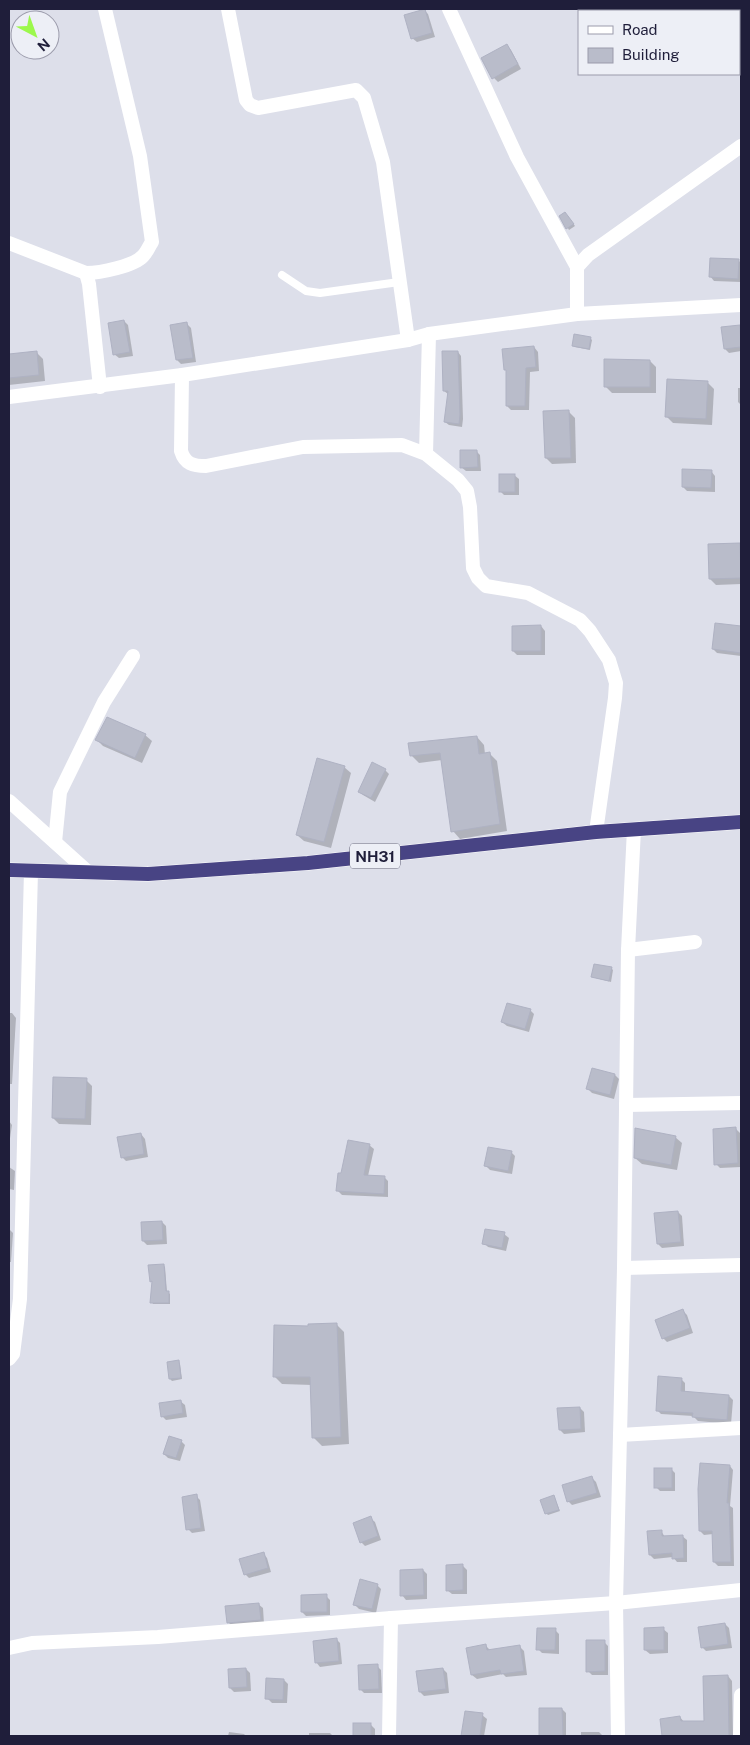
<svg xmlns="http://www.w3.org/2000/svg" width="750" height="1745" font-family="'Public Sans',sans-serif">
<style>
.shadow{fill:#0003}
.building{fill:#b9bcca;stroke:#afb2c3}
.lines{fill:none;stroke-linecap:round;stroke-linejoin:round}
.trunk-casing{stroke:#fff;stroke-width:15}
.service{stroke:#fff;stroke-width:8}
.minor{stroke:#fff;stroke-width:14}
.trunk{stroke:#484484;stroke-width:14}
.labels{text-anchor:middle;dominant-baseline:central;stroke-width:4;stroke-linejoin:round;paint-order:stroke}
.shield{fill:#edeff6;stroke:#5d5d72;stroke-width:1}
.shield-label{font-size:15px;font-weight:bold;fill:#1f1e3a}
</style>
<rect width="100%" height="100%" fill="#dddfea"/>
<g class="shadow">
<path d="M424,10L428,14L435,37L417,42L412,38Z"/>
<path d="M507,45L511,50L521,69L498,82L494,78Z"/>
<path d="M567,215L575,226L569,230L561,216Z"/>
<path d="M738,260L741,263V282L714,281L710,276Z"/>
<path d="M124,321L128,325L133,356L119,358L114,354Z"/>
<path d="M187,324L191,328L196,362L181,364L177,360Z"/>
<path d="M740,326L741,351L729,353L725,349Z"/>
<path d="M590,338L592,340L590,350L575,347L573,346Z"/>
<path d="M534,347L538,352L539,371L530,372L529,410H511L507,406L508,372L505,369Z"/>
<path d="M36,352L43,359L45,381L9,385V355Z"/>
<path d="M458,352L461,356L463,419L462,427L449,425L445,422L448,394L444,391Z"/>
<path d="M650,361L656,367V393H612L605,386Z"/>
<path d="M708,383L714,389L712,425L673,423L666,416Z"/>
<path d="M738,388H741V405L738,402Z"/>
<path d="M569,412L575,418L576,463L552,464L546,458Z"/>
<path d="M476,451L480,455L481,471H466L461,467Z"/>
<path d="M711,471L715,476V492L687,491L683,487Z"/>
<path d="M514,475L519,479V495H504L500,491Z"/>
<path d="M739,545L741,546V584L716,585L710,579Z"/>
<path d="M716,624L741,627V656L717,653L713,649Z"/>
<path d="M541,626L545,631V655H517L513,651Z"/>
<path d="M145,735L152,741L142,763L103,746L97,740Z"/>
<path d="M477,737L484,745L485,754L489,753L497,761L507,831L460,839L453,831L442,760L419,763L411,755Z"/>
<path d="M344,767L351,773L331,848L304,841L297,835Z"/>
<path d="M385,770L389,774L375,802L363,795L359,791Z"/>
<path d="M611,968L613,970L611,982L592,977Z"/>
<path d="M530,1010L534,1014L529,1032L507,1026L502,1022Z"/>
<path d="M9,1013H12L16,1018L12,1084H9Z"/>
<path d="M593,1069L615,1075L619,1079L614,1099L592,1093L588,1089Z"/>
<path d="M86,1080L92,1086L91,1125L59,1124L53,1118Z"/>
<path d="M9,1121L12,1125L9,1145Z"/>
<path d="M735,1128L740,1133L741,1167L720,1168L716,1164Z"/>
<path d="M141,1134L145,1139L148,1157L126,1161L122,1157Z"/>
<path d="M675,1137L682,1143L677,1170L642,1164L635,1158Z"/>
<path d="M369,1145L374,1149L368,1176L384,1177L388,1181V1197L342,1195L338,1191L342,1175Z"/>
<path d="M511,1152L515,1156L512,1174L490,1170L486,1166Z"/>
<path d="M9,1167L15,1171L14,1190L9,1189Z"/>
<path d="M678,1212L682,1216L684,1246L662,1248L658,1244Z"/>
<path d="M162,1222L166,1226L167,1244L147,1245L143,1241Z"/>
<path d="M9,1229L13,1233L11,1262H9Z"/>
<path d="M504,1234L509,1238L506,1251L488,1247L484,1243Z"/>
<path d="M163,1265L165,1267L167,1292L170,1294V1304H153L152,1302L153,1283L151,1281Z"/>
<path d="M683,1311L687,1315L693,1333L667,1342L663,1338Z"/>
<path d="M336,1324L344,1332L349,1444L322,1446L314,1438L312,1385L282,1384L274,1376L310,1327Z"/>
<path d="M178,1362L180,1364L182,1379L172,1381L170,1379Z"/>
<path d="M681,1379L685,1383V1392L729,1396L733,1400L731,1424L698,1421L693,1416L661,1414L657,1410Z"/>
<path d="M180,1401L185,1405L187,1417L166,1420L162,1416Z"/>
<path d="M580,1408L584,1412L585,1432L564,1434L560,1430Z"/>
<path d="M181,1441L185,1445L180,1461L168,1458L164,1454Z"/>
<path d="M730,1466L733,1470L730,1506L733,1508L734,1566H718L714,1562L713,1534L704,1535L700,1531Z"/>
<path d="M671,1469L675,1473V1491H660L656,1487Z"/>
<path d="M592,1478L596,1482L601,1497L572,1505L568,1501Z"/>
<path d="M196,1496L200,1500L205,1531L192,1533L188,1529Z"/>
<path d="M554,1497L560,1511L548,1515L546,1513Z"/>
<path d="M370,1518L375,1522L381,1540L365,1546L361,1542Z"/>
<path d="M661,1531L665,1537L682,1536L687,1540V1562H677L673,1557L654,1559L650,1555Z"/>
<path d="M263,1553L267,1558L271,1572L249,1578L245,1574Z"/>
<path d="M463,1566L467,1570V1594H452L447,1590Z"/>
<path d="M423,1570L427,1574V1599L406,1600L402,1595Z"/>
<path d="M377,1585L381,1589L376,1613L359,1609L355,1605Z"/>
<path d="M326,1596L330,1600V1615L306,1616L302,1612Z"/>
<path d="M258,1604L263,1608L264,1624L232,1626L228,1622Z"/>
<path d="M725,1624L729,1628L732,1648L706,1651L702,1647Z"/>
<path d="M663,1629L668,1633V1653L650,1654L645,1650Z"/>
<path d="M555,1630L559,1634V1654L542,1653L538,1649Z"/>
<path d="M336,1639L340,1643L342,1664L320,1667L316,1662Z"/>
<path d="M604,1642L608,1646V1675H592L588,1671Z"/>
<path d="M485,1645L490,1650L520,1647L524,1651L527,1675L506,1677L503,1674L477,1679L472,1675L468,1649Z"/>
<path d="M377,1666L381,1670L382,1693H364L360,1689Z"/>
<path d="M246,1669L250,1673L251,1691L234,1692L230,1688Z"/>
<path d="M443,1669L447,1673L449,1693L424,1696L420,1692Z"/>
<path d="M728,1676L732,1681L733,1736H663L661,1720L680,1717L684,1722H705Z"/>
<path d="M284,1680L288,1684L287,1703H272L268,1699Z"/>
<path d="M562,1709L566,1713V1736H540V1710Z"/>
<path d="M466,1712L482,1715L487,1719L484,1736H462Z"/>
<path d="M354,1724H370L375,1729V1736H354Z"/>
<path d="M229,1732L244,1734L246,1736H228Z"/>
<path d="M581,1732H599L603,1736H581Z"/>
<path d="M309,1733H330L333,1736H309Z"/>
</g>
<g class="building">
<path d="M425,9L432,33L411,39L404,15Z"/>
<path d="M507,44L518,64L492,79L481,58Z"/>
<path d="M565,212L574,224L566,229L559,216Z"/>
<path d="M710,258L739,259L738,279L709,277Z"/>
<path d="M124,320L130,352L113,355L108,323Z"/>
<path d="M187,322L193,358L176,360L170,325Z"/>
<path d="M740,325L741,347L724,349L721,327Z"/>
<path d="M574,334L591,337L589,349L572,346Z"/>
<path d="M534,346L536,367L526,368L525,406H506V370H504L502,349Z"/>
<path d="M37,351L39,375L9,378V354Z"/>
<path d="M442,351H458L460,415L459,424L444,422L448,391H443Z"/>
<path d="M604,359L650,360V387H604Z"/>
<path d="M667,379L708,381L706,419L665,417Z"/>
<path d="M569,410L571,458H545L543,411Z"/>
<path d="M460,450H477L478,467L460,468Z"/>
<path d="M682,469L712,470L711,488L682,487Z"/>
<rect x="499" y="474" width="16" height="18"/>
<path d="M740,543L741,578L709,579L708,544Z"/>
<path d="M715,623L741,626V653L712,649Z"/>
<path d="M541,625V651H512V626Z"/>
<path d="M107,717L146,734L135,758L95,740Z"/>
<path d="M477,736L479,754L490,752L500,824L451,832L440,753L410,756L408,743Z"/>
<path d="M317,758L345,766L324,842L296,835Z"/>
<path d="M372,762L386,769L371,798L358,792Z"/>
<path d="M594,964L612,967L609,981L591,977Z"/>
<path d="M507,1003L531,1009L525,1029L501,1022Z"/>
<path d="M592,1068L615,1074L610,1095L586,1089Z"/>
<path d="M53,1077L87,1078L85,1119L52,1118Z"/>
<path d="M736,1127L738,1163L714,1165L713,1129Z"/>
<path d="M635,1128L676,1136L671,1165L634,1158Z"/>
<path d="M141,1133L144,1154L121,1158L117,1137Z"/>
<path d="M348,1140L370,1144L364,1175L385,1176L384,1194L336,1191L338,1173H341Z"/>
<path d="M488,1147L512,1151L508,1171L484,1166Z"/>
<path d="M678,1211L681,1242L657,1244L654,1213Z"/>
<path d="M162,1221L163,1240L142,1241L141,1222Z"/>
<path d="M485,1229L505,1232L502,1248L482,1244Z"/>
<path d="M164,1264L166,1291H169V1303H150L152,1281L150,1282L148,1265Z"/>
<path d="M683,1309L690,1328L662,1339L655,1320Z"/>
<path d="M337,1323L341,1437L312,1438L310,1377H273L274,1325L308,1326V1324Z"/>
<path d="M179,1360L181,1378L169,1379L167,1362Z"/>
<path d="M658,1376L682,1378L681,1391L729,1395L727,1420L692,1417L693,1413L656,1411Z"/>
<path d="M181,1400L183,1413L161,1417L159,1403Z"/>
<path d="M580,1407L581,1429L559,1430L557,1408Z"/>
<path d="M169,1436L182,1440L176,1458L163,1454Z"/>
<path d="M700,1463L730,1465L727,1503H729L731,1562H713L712,1531H699L698,1489Z"/>
<rect x="654" y="1468" width="18" height="20"/>
<path d="M592,1476L597,1493L567,1502L562,1485Z"/>
<path d="M197,1494L201,1528L186,1530L182,1497Z"/>
<path d="M554,1495L559,1510L545,1514L540,1500Z"/>
<path d="M371,1516L378,1536L360,1543L353,1523Z"/>
<path d="M662,1530V1536L683,1535L684,1558L672,1559V1553L649,1555L647,1531Z"/>
<path d="M264,1552L268,1568L244,1575L239,1559Z"/>
<path d="M463,1564V1590L446,1591V1565Z"/>
<path d="M423,1569L424,1595L400,1596V1570Z"/>
<path d="M360,1579L378,1584L372,1609L353,1605Z"/>
<path d="M327,1594V1612H301V1595Z"/>
<path d="M259,1603L261,1620L227,1623L225,1606Z"/>
<path d="M725,1623L728,1644L701,1648L698,1627Z"/>
<path d="M664,1627V1650H644V1628Z"/>
<path d="M537,1628H556L555,1650H536Z"/>
<path d="M337,1638L339,1661L315,1663L313,1641Z"/>
<path d="M586,1640H605V1671L586,1672Z"/>
<path d="M486,1644L487,1650L520,1645L524,1671L501,1674L500,1670L471,1675L466,1648Z"/>
<path d="M378,1664L379,1689L359,1690L358,1665Z"/>
<path d="M246,1668L247,1687L229,1688L228,1669Z"/>
<path d="M443,1668L446,1689L419,1692L416,1671Z"/>
<path d="M728,1675L729,1736H662L660,1719L680,1716L681,1721H704L703,1676Z"/>
<path d="M266,1678L284,1679L283,1700L265,1699Z"/>
<path d="M539,1708H562L563,1736H539Z"/>
<path d="M465,1711L483,1713L480,1736H461Z"/>
<rect x="353" y="1723" width="18" height="13"/>
</g>
<g class="lines">
<defs>
<path id="trunk" d="M9,870L148,874L308,863L596,832L741,822"/>
</defs>
<use href="#trunk" class="trunk-casing"/>
<path class="service" d="M282,275L306,291L320,293L399,282"/>
<g class="minor">
<path d="M228,9L246,100L250,105L258,108L356,90L364,98L383,162L408,340"/>
<path d="M449,9L517,157L577,267"/>
<path d="M9,243L86,273"/>
<path d="M577,314V267L588,255L741,146"/>
<path d="M182,375L181,451C185,464 193,466 206,466L303,447L402,445L426,454L458,480L467,491L470,507L473,568L478,578L486,586L528,593L580,620L590,631L609,660L616,683L615,698L596,832"/>
<path d="M100,387L89,284L86,273C100,273 134,266 143,256C147,252 149,246 152,242L140,156L105,9"/>
<path d="M9,397L182,375L408,340L429,334L577,314L741,305"/>
<path d="M426,454L429,334"/>
<path d="M9,801L88,872"/>
<path d="M55,842L60,792L104,702L133,656"/>
<path d="M628,950L695,942"/>
<path d="M626,1105L741,1103"/>
<path d="M624,1268L741,1265"/>
<path d="M9,1359L13,1354L20,1299L31,871"/>
<path d="M620,1435L741,1428"/>
<path d="M9,1648L32,1643L158,1637L391,1618L616,1603L741,1590"/>
<path d="M389,1736L391,1618"/>
<path d="M618,1736L616,1603L624,1268L628,950L634,829"/>
<path d="M740,1736L741,1695"/>
</g>
<use href="#trunk" class="trunk"/>
</g>
<g class="labels">
<rect class="shield" x="350" y="843.5" width="50" height="25" rx="4"/>
<g class="shield-label">
<text x="375" y="856">NH31</text>
</g>
</g>
<rect width="750" height="1745" fill="none" stroke="#1f1e3a" stroke-width="20"/>
<rect x="578" y="10" width="162" height="65" fill="#edeff6" stroke="#9b9bab"/>
<rect x="588" y="26" width="25" height="8" fill="#ffffff" stroke="#9b9bab"/>
<text x="622" y="35" font-size="15" fill="#1f1e3a">Road</text>
<rect x="588" y="48" width="25" height="15" fill="#b9bcca" stroke="#9b9bab"/>
<text x="622" y="60" font-size="15" fill="#1f1e3a">Building</text>
<g transform="translate(35 35) rotate(139)"><circle r="24" fill="#edeff6" stroke="#9b9bab"/>
<path d="M0-4L9 19L0 12L-9 19Z" fill="#9cf84c"/>
<text y="-8" font-size="14" font-weight="bold" text-anchor="middle" fill="#1f1e3a">N</text>
</g>
</svg>
